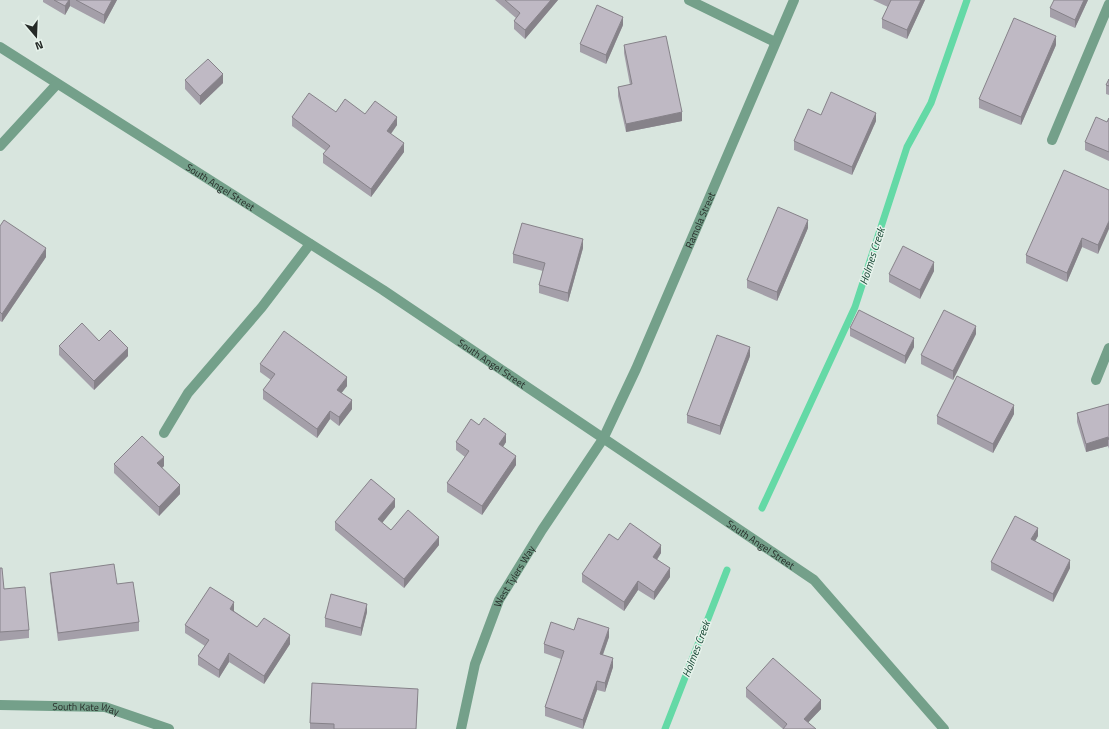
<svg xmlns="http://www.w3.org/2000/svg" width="1109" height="729" font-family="'Titillium Web',sans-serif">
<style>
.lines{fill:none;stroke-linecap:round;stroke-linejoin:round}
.stream{stroke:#64d9a6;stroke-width:7}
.minor{stroke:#74a08a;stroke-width:10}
.wall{fill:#a49fa9}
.shaded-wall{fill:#868289}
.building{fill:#bfb9c4;stroke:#868289}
.labels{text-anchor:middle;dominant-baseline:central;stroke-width:3;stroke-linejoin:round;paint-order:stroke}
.street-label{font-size:10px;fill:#252a27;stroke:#e6f2eb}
.water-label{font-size:11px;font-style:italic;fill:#164733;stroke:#e6f2eb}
</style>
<rect width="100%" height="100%" fill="#d8e5de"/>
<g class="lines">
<g class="stream">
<path d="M762,508L855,307L907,147L931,103L967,0"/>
<path d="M665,729L727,570"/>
</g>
<g class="minor">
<path d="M689,0L775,42"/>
<path id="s1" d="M0,47L383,290L814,580L944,729"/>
<path d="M1052,140L1109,4"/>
<path d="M0,146L57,84"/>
<path d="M1096,380L1109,348"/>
<path d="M164,433L188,393L262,307L310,244"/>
<path id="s2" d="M0,705L105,707L169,729"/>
<path id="s3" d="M461,729L475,664L499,600L542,530L603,439L636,369L794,0"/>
</g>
</g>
<g class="wall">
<path d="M43,0H117L104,24L70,6L65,15L43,2Z"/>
<path d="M495,0H558L525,39L514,29V21L516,18Z"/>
<path d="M873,0H925L907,39L882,28V19L888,7Z"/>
<path d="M1088,0L1075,28L1050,17V8Z"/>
<path d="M623,25L606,64L580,52V44Z"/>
<path d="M624,45L682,121L626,132L618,96V87L630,85L624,53Z"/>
<path d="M1056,45L1021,125L979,108V99Z"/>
<path d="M1109,79V95L1106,94V85Z"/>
<path d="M185,80L223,83L200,105L185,89Z"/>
<path d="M365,114L397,125L391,134L404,152L371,197L323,163V154L326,151L292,126V117Z"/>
<path d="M821,115L876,121L852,175L794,150V141Z"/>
<path d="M1109,118V161L1085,150V142L1107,122Z"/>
<path d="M1109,190L1098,254L1082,247L1067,282L1026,263V255Z"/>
<path d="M0,226L46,257L2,322L0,321Z"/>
<path d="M808,228L777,301L747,288V280Z"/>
<path d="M583,248L568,302L539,293V285L543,271L513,263V254Z"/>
<path d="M934,271L920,299L889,282V274Z"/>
<path d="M850,328L914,347L905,364L850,336Z"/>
<path d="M976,334L953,380L921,364V355Z"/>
<path d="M99,341L128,356L94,390L59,355V346Z"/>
<path d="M750,356L720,435L687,423V415Z"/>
<path d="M260,364L347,386L341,393L352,409L339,426L330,419L317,438L263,399V390L271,380L260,372Z"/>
<path d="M1109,404V449L1108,446L1086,452L1077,422V413Z"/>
<path d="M1014,414L993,453L937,424V416Z"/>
<path d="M456,442H506L503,447L516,465L482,515L447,492V483L465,457L456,450Z"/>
<path d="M114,464L164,466L162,468L180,494L159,516L114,473Z"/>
<path d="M395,507L382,523L391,530L439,545L404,588L335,530V522Z"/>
<path d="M1038,536L1035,541L1070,568L1053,602L991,570V562Z"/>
<path d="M618,540L661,553L657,560L670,577L654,600L638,590L624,611L582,582V574Z"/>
<path d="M0,568L4,589L29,630V638L0,641Z"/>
<path d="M50,573L117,584L139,622V631L58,641L50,581Z"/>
<path d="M234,611L257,627L290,644L264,684L229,662L219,678L198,665V656L205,646L185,633V625Z"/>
<path d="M367,612L361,636L325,627V618Z"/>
<path d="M574,630L609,637L603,655L613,667L605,692L597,690L583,729L545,716V707L561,659L544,653V644Z"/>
<path d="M746,688L821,709L808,722L783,729L746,697Z"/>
<path d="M418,698L416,729H310V723Z"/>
</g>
<g class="shaded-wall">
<path d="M69,0H70V6L65,15V6Z"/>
<path d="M112,0H117L104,24V15Z"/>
<path d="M551,0H558L525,39V30Z"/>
<path d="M921,0H925L907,39V30Z"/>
<path d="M1084,0H1088L1075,28V20Z"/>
<path d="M623,17V25L606,64V55Z"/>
<path d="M1056,36V45L1021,125V117Z"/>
<path d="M223,74V83L200,105V96Z"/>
<path d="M682,112V121L626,132V124Z"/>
<path d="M876,113V121L852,175V167Z"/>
<path d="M397,117V125L387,139V131Z"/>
<path d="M404,143V152L371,197V189Z"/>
<path d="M808,220V228L777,301V292Z"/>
<path d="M1109,221V229L1098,254V245Z"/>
<path d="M1082,238V247L1067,282V273Z"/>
<path d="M583,239V248L568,302V293Z"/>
<path d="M46,248V257L2,322V314Z"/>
<path d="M934,262V271L920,299V290Z"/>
<path d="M976,326V334L953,380V371Z"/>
<path d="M914,338V347L905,364V356Z"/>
<path d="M750,347V356L720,435V426Z"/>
<path d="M128,348V356L94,390V381Z"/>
<path d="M347,377V386L337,399V390Z"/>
<path d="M352,400V409L339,426V417Z"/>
<path d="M1014,405V414L993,453V444Z"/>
<path d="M330,411V419L317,438V429Z"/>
<path d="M506,434V442L499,453V444Z"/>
<path d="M1108,437V446L1086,452V444Z"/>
<path d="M516,456V465L482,515V506Z"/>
<path d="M164,457V466L157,472V463Z"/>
<path d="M180,485V494L159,516V507Z"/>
<path d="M395,499V507L378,528V519Z"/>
<path d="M1038,528V536L1031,548V539Z"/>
<path d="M439,537V545L404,588V579Z"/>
<path d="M661,545V553L653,565V557Z"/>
<path d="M1070,560V568L1053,602V594Z"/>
<path d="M670,568V577L654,600V592Z"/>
<path d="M638,581V590L624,611V602Z"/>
<path d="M234,602V611L230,617V609Z"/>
<path d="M367,604V612L361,636V628Z"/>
<path d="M609,628V637L600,662V654Z"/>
<path d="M290,635V644L264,684V676Z"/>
<path d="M229,653V662L219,678V670Z"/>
<path d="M613,658V667L605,692V683Z"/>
<path d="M597,681V690L583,729V720Z"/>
<path d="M821,700V709L804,727V719Z"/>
</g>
<g class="building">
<path d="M54,0H69L65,6Z"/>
<path d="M76,0H112L104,15Z"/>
<path d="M505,0H551L525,30L514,21L520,13Z"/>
<path d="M891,0H921L907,30L882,19Z"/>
<path d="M1054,0H1084L1075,20L1050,8Z"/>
<path d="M597,5L623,17L606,55L580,44Z"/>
<path d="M1014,18L1056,36L1021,117L979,99Z"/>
<path d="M666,36L682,112L626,124L618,87L632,84L624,45Z"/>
<path d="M208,59L223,74L200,96L185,80Z"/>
<path d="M1109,79V86L1106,85Z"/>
<path d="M831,92L876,113L852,167L794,141L808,109L821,115Z"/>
<path d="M309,93L336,112L345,99L365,114L375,101L397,117L387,131L404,143L371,189L323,154L330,146L292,117Z"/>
<path d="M1096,117L1107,122L1109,118V152L1085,142Z"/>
<path d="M1064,170L1109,190V221L1098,245L1082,238L1067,273L1026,255Z"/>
<path d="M778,207L808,220L777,292L747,280Z"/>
<path d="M4,220L46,248L2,314L0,312V226Z"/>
<path d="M522,223L583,239L568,293L539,285L545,263L513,254Z"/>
<path d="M903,246L934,262L920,290L889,274Z"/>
<path d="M859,310L914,338L905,356L850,328Z"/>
<path d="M944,310L976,326L953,371L921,355Z"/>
<path d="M82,323L99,341L110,330L128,348L94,381L59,346Z"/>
<path d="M284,331L347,377L337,390L352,400L339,417L330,411L317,429L263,390L275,374L260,364Z"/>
<path d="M717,335L750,347L720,426L687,415Z"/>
<path d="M957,376L1014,405L993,444L937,416Z"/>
<path d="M1109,404V440L1108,437L1086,444L1077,413Z"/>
<path d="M484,418L506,434L499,444L516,456L482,506L447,483L469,451L456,442L471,419L479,425Z"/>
<path d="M142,436L164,457L157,463L180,485L159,507L114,464Z"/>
<path d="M371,479L395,499L378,519L391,530L408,510L439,537L404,579L335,522Z"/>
<path d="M1015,516L1038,528L1031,539L1070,560L1053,594L991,562Z"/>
<path d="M630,523L661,545L653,557L670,568L654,592L638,581L624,602L582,574L609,534L618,540Z"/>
<path d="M114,564L117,584L133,582L139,622L58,633L50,573Z"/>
<path d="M0,568H2L4,589L25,587L29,630L0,632Z"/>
<path d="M210,587L234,602L230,609L257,627L264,618L290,635L264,676L229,653L219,670L198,656L209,640L185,625Z"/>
<path d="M331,594L367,604L361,628L325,618Z"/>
<path d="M578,618L609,628L600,654L613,658L605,683L597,681L583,720L545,707L564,651L544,644L551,622L574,630Z"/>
<path d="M773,658L821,700L804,719L816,729H783L787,724L746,688Z"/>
<path d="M312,683L418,689L416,729H334V724L310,723Z"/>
</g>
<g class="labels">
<g class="street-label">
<text stroke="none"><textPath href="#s1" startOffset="261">South Angel Street</textPath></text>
<text stroke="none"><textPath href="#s3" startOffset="566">Ramola Street</textPath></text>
<text stroke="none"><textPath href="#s1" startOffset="585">South Angel Street</textPath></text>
<text stroke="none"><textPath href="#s1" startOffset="909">South Angel Street</textPath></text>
<text stroke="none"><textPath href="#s3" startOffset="163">West Tylers Way</textPath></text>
<text stroke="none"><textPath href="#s2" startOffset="86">South Kate Way</textPath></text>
</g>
<g class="water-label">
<text transform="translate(872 256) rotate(-72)">Holmes Creek</text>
<text transform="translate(696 649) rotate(-69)">Holmes Creek</text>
</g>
</g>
<g transform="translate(36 36) rotate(161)" stroke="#e6f2eb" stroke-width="3" paint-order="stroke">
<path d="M0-3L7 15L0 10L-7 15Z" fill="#252a27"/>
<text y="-6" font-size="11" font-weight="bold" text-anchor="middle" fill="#252a27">N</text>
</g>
</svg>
